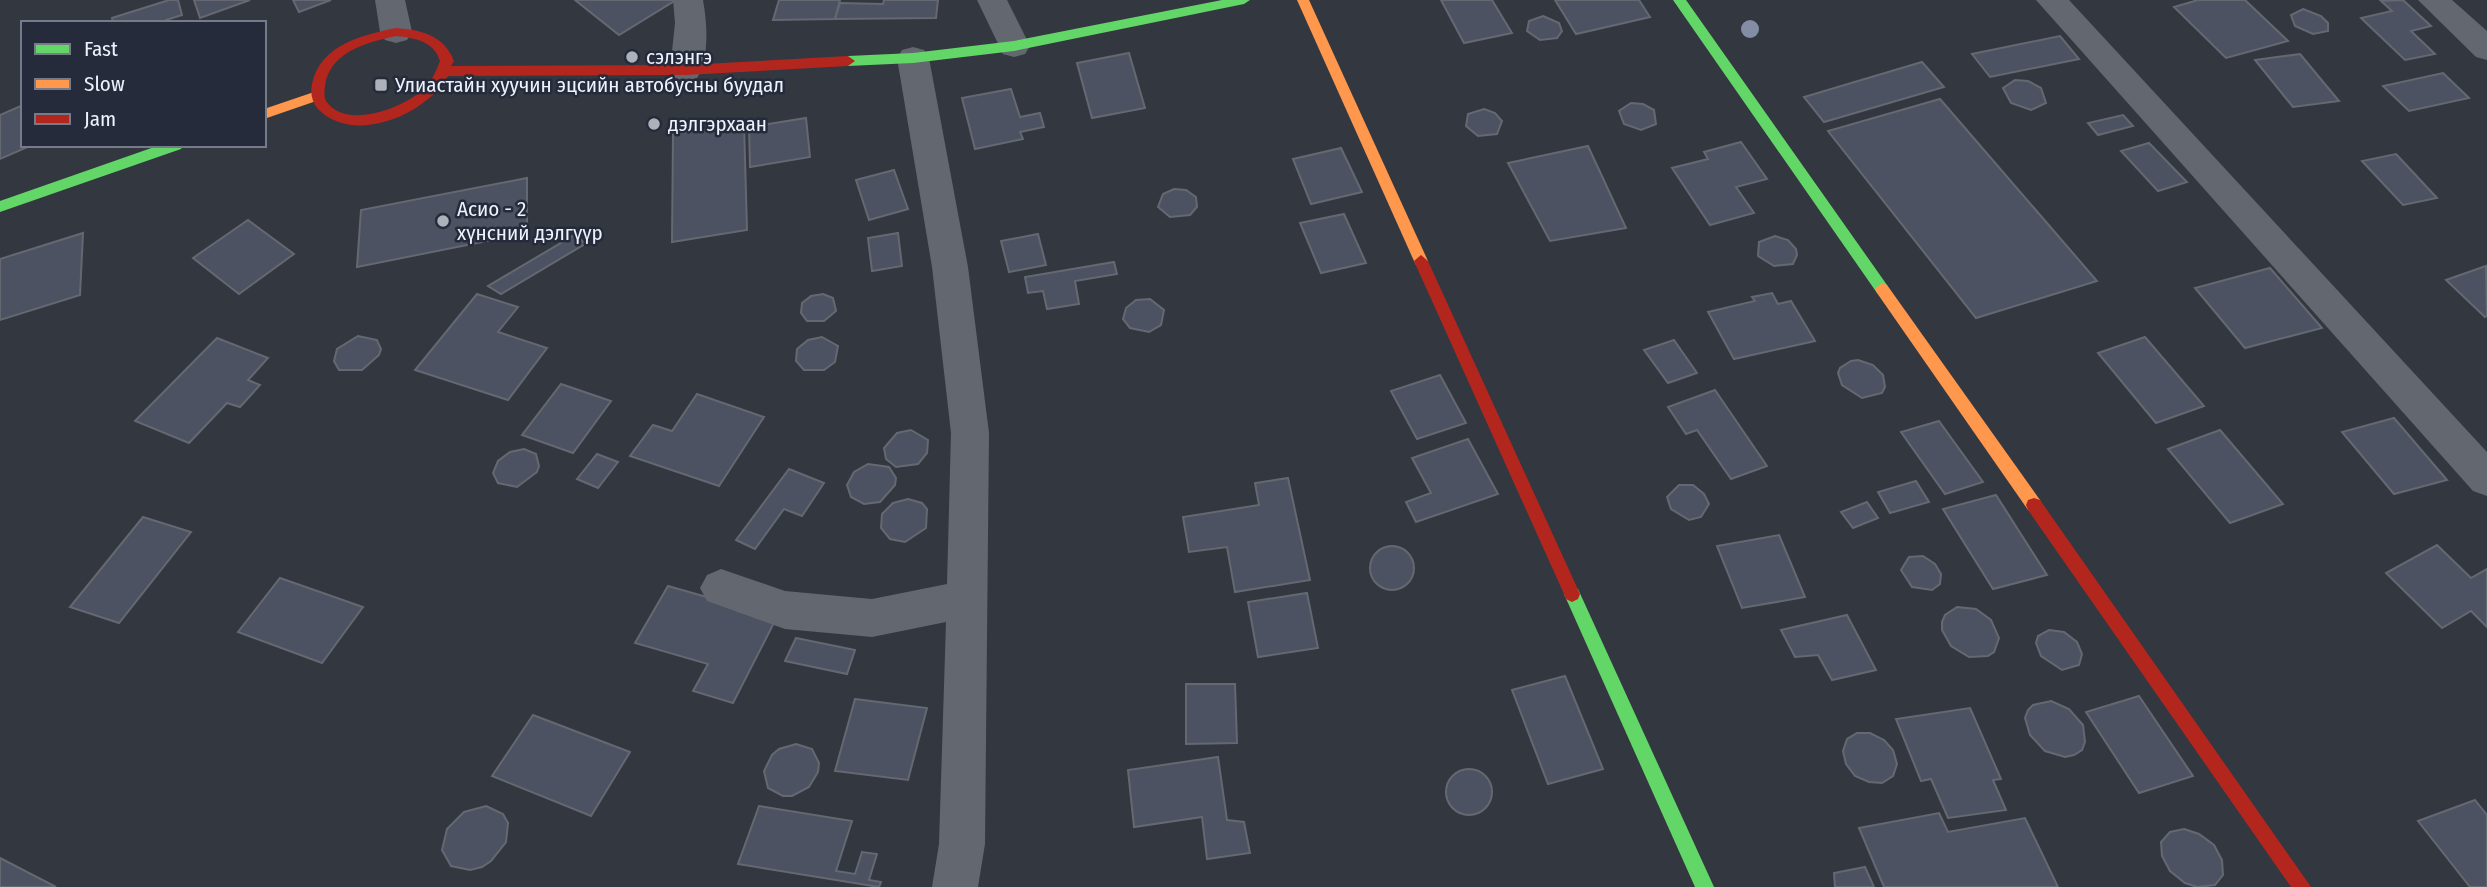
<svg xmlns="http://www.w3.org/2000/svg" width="2487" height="887" font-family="'Fira Sans Condensed',sans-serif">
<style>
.building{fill:#4c5261;stroke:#656870;stroke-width:2}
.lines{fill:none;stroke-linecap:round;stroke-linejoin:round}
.street{fill:#636770;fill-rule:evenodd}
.fast{fill:#63d668;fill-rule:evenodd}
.slow{fill:#ff974d;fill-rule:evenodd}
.jam{fill:#b3261e;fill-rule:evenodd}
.tree{fill:#838da4}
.poi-dot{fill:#acb1ba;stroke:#252b3b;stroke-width:2.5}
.labels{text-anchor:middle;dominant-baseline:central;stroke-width:5;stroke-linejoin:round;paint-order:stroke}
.poi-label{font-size:21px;fill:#edf2fc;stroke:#252b3b;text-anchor:start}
</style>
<rect width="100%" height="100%" fill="#333740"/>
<g class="building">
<path d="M169,0H178L182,15L166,20L167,23H113L112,18Z"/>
<path d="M194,0H250L200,18Z"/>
<path d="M293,0H331L299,12Z"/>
<path d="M575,0H676L619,35Z"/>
<path d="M779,0H840L835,19L773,20Z"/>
<path d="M884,0H938L936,18L835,19L840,3L883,4Z"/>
<path d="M1441,0H1492L1512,33L1464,43Z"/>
<path d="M1555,0H1639L1650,17L1576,34Z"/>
<path d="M2198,0H2245L2288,41L2226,58L2174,7Z"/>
<path d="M2403,0L2431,26L2411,31L2435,54L2405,60L2361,18L2392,11L2381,1Z"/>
<path d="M2303,9L2321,16L2328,23V31L2313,34L2295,26L2291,15Z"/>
<path d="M1543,16L1559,23L1562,31L1557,38L1540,40L1527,31L1529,21Z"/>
<path d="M2060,36L2079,59L1990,77L1972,54Z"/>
<path d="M1129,53L1145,108L1092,118L1077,63Z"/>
<path d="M2300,54L2339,101L2293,107L2255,60Z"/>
<path d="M1922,62L1944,87L1824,122L1804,97Z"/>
<path d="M2443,73L2469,98L2409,111L2383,86Z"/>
<path d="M2015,80L2028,81L2041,88L2046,103L2031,110L2011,103L2003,88Z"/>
<path d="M1011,89L1020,117L1040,113L1044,127L1020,132L1023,139L975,149L962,98Z"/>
<path d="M1940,99L2097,281L1976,318L1828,131Z"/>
<path d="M1631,103L1643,104L1654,110L1656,124L1641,130L1624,124L1619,111Z"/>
<path d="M23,105V145H32L0,159V115Z"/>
<path d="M1484,109L1495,113L1502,121L1497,134L1478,136L1466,126L1468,114Z"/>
<path d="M2123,115L2133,126L2098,135L2088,123Z"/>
<path d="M806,118L810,157L750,167L749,127Z"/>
<path d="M744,124L747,230L672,242L673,134Z"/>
<path d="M1741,142L1767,179L1736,187L1754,213L1710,225L1672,168L1708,159L1704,152Z"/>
<path d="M2149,143L2187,182L2158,191L2121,151Z"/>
<path d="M1588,146L1626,228L1550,241L1508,163Z"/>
<path d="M1341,148L1362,192L1311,204L1293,159Z"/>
<path d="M2396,154L2437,198L2403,205L2362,161Z"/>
<path d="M894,170L908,209L869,220L856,180Z"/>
<path d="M527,178V233L357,267L361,210Z"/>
<path d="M1174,189L1186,190L1196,197L1197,207L1190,215L1170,217L1158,207L1163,194Z"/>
<path d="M1344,214L1366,263L1321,273L1300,223Z"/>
<path d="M248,220L294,254L239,294L193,258Z"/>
<path d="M83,233L80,295L0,320V259Z"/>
<path d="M898,233L902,266L872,271L868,238Z"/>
<path d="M576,234L585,244L501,294L488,286Z"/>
<path d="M1038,234L1046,265L1009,272L1001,241Z"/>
<path d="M1775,236L1788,240L1796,249L1797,255L1793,264L1774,266L1758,256L1759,242Z"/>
<path d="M1114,262L1117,274L1075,281L1079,304L1047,309L1043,291L1028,293L1025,277Z"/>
<path d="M2486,266L2487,316L2485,317L2446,280Z"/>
<path d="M2270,268L2322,328L2245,348L2195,288Z"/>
<path d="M1772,293L1778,304L1791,301L1815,341L1734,359L1708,312L1755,301L1752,297Z"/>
<path d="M477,294L518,307L498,332L547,348L508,400L415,370Z"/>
<path d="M823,294L833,298L836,311L824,321H807L801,313L802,303L811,296Z"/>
<path d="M1150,299L1164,310L1161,325L1149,332L1130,328L1123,319L1126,308L1136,300Z"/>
<path d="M358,336L377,340L381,349L379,355L362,370H339L334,361L337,349Z"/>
<path d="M822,337L838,346L835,362L824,370H804L796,361L797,349L808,340Z"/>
<path d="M2145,337L2204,406L2156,423L2098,353Z"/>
<path d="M217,338L268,358L248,380L260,385L240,407L227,403L189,443L135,421Z"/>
<path d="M1674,340L1697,373L1668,383L1644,350Z"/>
<path d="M1858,360L1873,365L1883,375L1885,387L1882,393L1862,398L1842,385L1838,373L1840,368L1851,361Z"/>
<path d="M1440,375L1466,423L1417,439L1391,391Z"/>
<path d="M561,384L611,401L573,453L522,435Z"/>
<path d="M1715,390L1767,466L1731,479L1697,430L1686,434L1668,407Z"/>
<path d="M697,394L764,417L719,486L630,456L653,425L672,431Z"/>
<path d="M2394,418L2447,480L2394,494L2342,432Z"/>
<path d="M1939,421L1983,482L1945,494L1901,432Z"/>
<path d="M911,430L928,440L927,453L918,464L896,467L886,459L884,448L897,433Z"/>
<path d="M2220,430L2283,504L2230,523L2168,449Z"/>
<path d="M1468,439L1498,494L1416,522L1406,502L1431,493L1412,458Z"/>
<path d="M524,449L536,454L539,466L537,472L517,487L498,483L493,473L498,461L510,452Z"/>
<path d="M597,454L618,462L598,488L577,479Z"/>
<path d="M868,464L889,467L896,478L895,485L880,502L864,504L851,497L847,485L854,472Z"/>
<path d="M789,469L824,483L802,516L784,509L755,549L736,540Z"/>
<path d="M1288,478L1310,580L1235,592L1227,547L1189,552L1183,517L1259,505L1255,483Z"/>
<path d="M1916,481L1929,502L1890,513L1878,492Z"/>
<path d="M1679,485H1693L1704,494L1709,504L1701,517L1689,520L1671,509L1667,497Z"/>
<path d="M1996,495L2047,575L1993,589L1943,509Z"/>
<path d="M908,499L922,503L927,509L926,528L905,542L890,539L881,528L882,514L893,503Z"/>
<path d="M1867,502L1878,518L1853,528L1841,512Z"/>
<path d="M143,517L191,532L119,623L70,607Z"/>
<path d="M1779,535L1805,597L1742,608L1717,546Z"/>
<path d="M2437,545L2471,578L2487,569V627L2471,611L2442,628L2386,573Z"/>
<circle cx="1392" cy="568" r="22"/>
<path d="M1923,556L1935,564L1941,574L1940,584L1932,590L1912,587L1901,570L1909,557Z"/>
<path d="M280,578L363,607L322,663L238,632Z"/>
<path d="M668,586L777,617L733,703L693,691L708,664L635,643Z"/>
<path d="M1307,593L1318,648L1258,657L1248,602Z"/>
<path d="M1957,607L1976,609L1991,620L1999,638L1994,652L1988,656L1969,657L1951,646L1942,630V622L1945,615Z"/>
<path d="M1847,615L1876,670L1832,680L1818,655L1795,657L1781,630Z"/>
<path d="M2049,630L2064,632L2077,642L2082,654L2079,665L2062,670L2041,656L2036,643L2038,636Z"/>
<path d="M796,638L855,650L847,674L785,661Z"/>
<path d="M1565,676L1603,769L1548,784L1512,690Z"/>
<path d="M1186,684H1235L1237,743L1186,744Z"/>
<path d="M2139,696L2193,776L2139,793L2086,712Z"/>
<path d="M855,699L927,708L908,780L835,771Z"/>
<path d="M2051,701L2069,709L2083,725L2085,742L2082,750L2074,755L2065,757L2045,751L2030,735L2025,718L2028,710L2033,705Z"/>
<path d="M1970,708L2001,779L1993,780L2006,810L1948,818L1931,779L1921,781L1896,719Z"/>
<path d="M533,715L630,752L591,816L492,776Z"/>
<path d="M1857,733H1870L1884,740L1893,750L1897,764L1893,776L1882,783L1869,782L1855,776L1846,764L1843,751L1847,739Z"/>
<path d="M796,744L812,749L819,763L818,772L809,787L792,796H783L768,788L764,771L772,755L779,749Z"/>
<path d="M1218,757L1227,820L1244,822L1250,853L1207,859L1202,817L1134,827L1128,770Z"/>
<circle cx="1469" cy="792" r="23"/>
<path d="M2475,800L2487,815V887H2470L2418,821Z"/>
<path d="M486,806L503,814L508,823L506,842L491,861L482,867L470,870L451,866L442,850L447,829L464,812Z"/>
<path d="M759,806L852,821L836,871L855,874L862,852L877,854L869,880L881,882L879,887L738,864Z"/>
<path d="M1939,813L1948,832L2025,818L2058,887H1884L1859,828Z"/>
<path d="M2184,829L2199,834L2214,845L2222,860L2223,875L2215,885L2197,887L2185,883L2170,871L2162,856L2161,842L2170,832Z"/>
<path d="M0,858L56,887H0Z"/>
<path d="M1865,867L1874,887H1835L1834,873Z"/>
</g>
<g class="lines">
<g class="street">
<path d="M375,0H405L412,32L407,40L396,43L385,40L380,32Z"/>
<path d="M673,0H703C707,23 710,57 697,78L686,81L675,78L670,70L675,23Z"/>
<path d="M977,0H1007L1030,46L1025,54L1014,57L1003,54Z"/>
<path d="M2036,0H2069L2487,452V496L2473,491Z"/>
<path d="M2418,0H2452L2487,31V60L2476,57Z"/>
<path d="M913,47L924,50L929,58L968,267L989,433L985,844L978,887H932L939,844L946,622L872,637L785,629L707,601L700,588L707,575L721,569L785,591L872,599L947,584L951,433L932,267L897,58L902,50Z"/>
</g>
<g class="fast">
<path d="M1222,0H1250L1244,4L1014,51L913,63L848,66L841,61L848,56L913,53L1014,41Z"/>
<path d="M1673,0H1686L1887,285L1889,289L1887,293H1877Z"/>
<path d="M160,145H183L181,149L0,212V201Z"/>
<path d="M1572,586L1578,589L1714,887H1695L1564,594L1566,589Z"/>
</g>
<g class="slow">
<path d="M1297,0H1309L1428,261L1426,265H1416L1414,261Z"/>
<path d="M317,91L324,96L322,99L264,119V109Z"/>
<path d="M1882,283L1887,285L2040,500L2042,505L2040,510L2034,512L2028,510L1877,293L1875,289Z"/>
</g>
<g class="jam">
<path d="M396,28C421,30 444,35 454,61L451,66L686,65L848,56L855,61L848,66L686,75L448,76C427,114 354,146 318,109C312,102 310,93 312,84C320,45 362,35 396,28ZM396,36C415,38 434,41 440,61C436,71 432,81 424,89C405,107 346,131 326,101C323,95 325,86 326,80C335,50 369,42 396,36Z"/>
<path d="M1421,255L1428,261L1580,594L1578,599L1572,602L1566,599L1564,594L1414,261Z"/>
<path d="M2034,498L2040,500L2311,887H2291L2028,510L2026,505L2028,500Z"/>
</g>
</g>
<circle class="tree" cx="1750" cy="29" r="9"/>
<g class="poi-dot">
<circle cx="632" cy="57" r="7"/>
<rect x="374" y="78" width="14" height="14" rx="3.5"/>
<circle cx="654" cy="124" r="7"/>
<circle cx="443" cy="221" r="7"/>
</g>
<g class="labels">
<g class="poi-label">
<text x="646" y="57">сэлэнгэ</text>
<text x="395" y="85">Улиастайн хуучин эцсийн автобусны буудал</text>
<text x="668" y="124">дэлгэрхаан</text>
<text x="457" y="209">Асио - 2<tspan x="457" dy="24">хүнсний дэлгүүр</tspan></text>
</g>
</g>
<rect x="21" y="21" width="245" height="126" fill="#252b3b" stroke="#757b88" stroke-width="2"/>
<rect x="35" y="44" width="35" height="10" fill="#63d668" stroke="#757b88" stroke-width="2"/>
<text x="84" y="56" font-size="21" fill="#edf2fc">Fast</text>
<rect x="35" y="79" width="35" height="10" fill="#ff974d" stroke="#757b88" stroke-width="2"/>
<text x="84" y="91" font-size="21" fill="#edf2fc">Slow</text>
<rect x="35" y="114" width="35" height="10" fill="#b3261e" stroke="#757b88" stroke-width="2"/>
<text x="84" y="126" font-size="21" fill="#edf2fc">Jam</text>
</svg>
